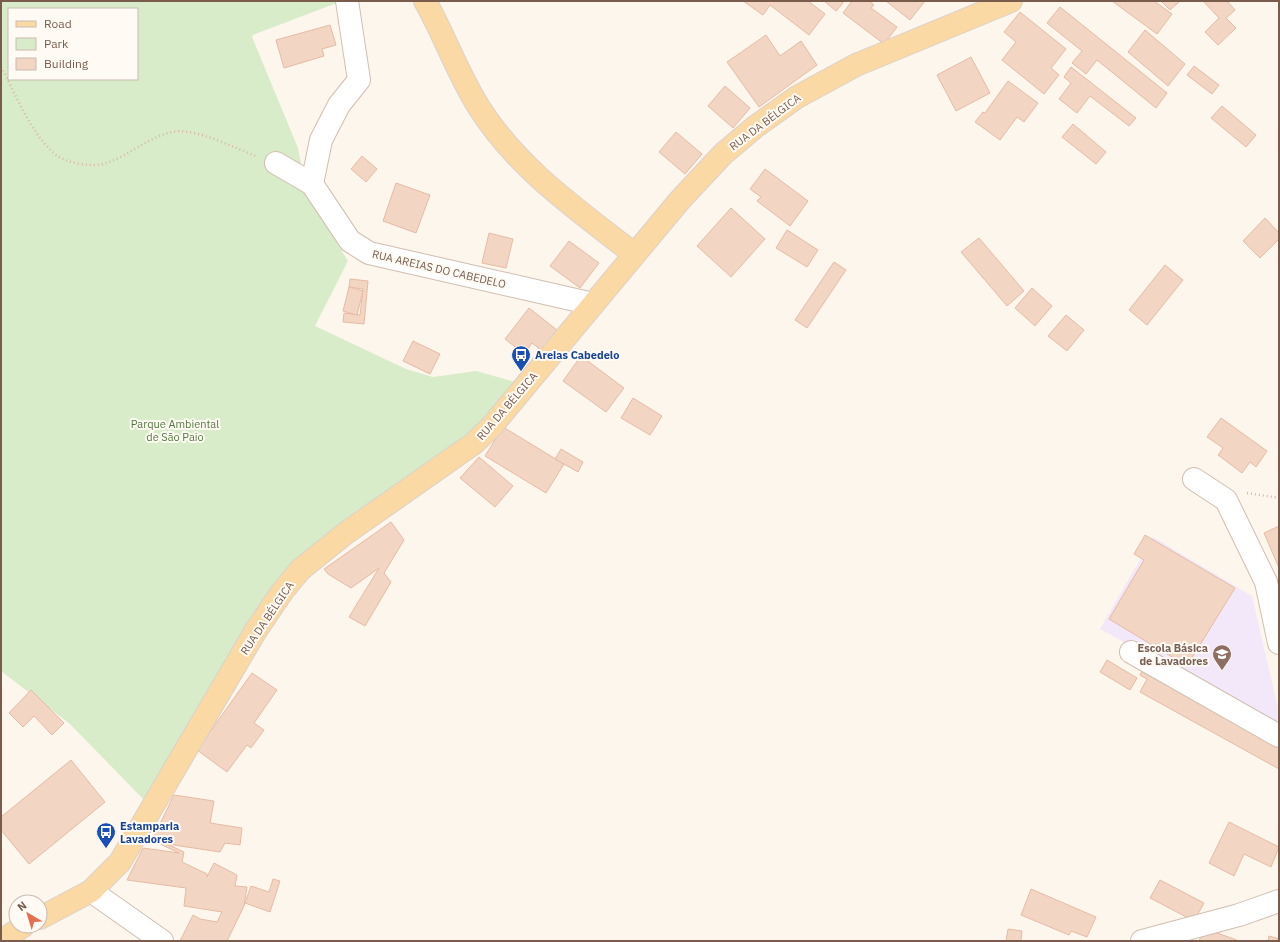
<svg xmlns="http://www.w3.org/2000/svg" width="1280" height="942" font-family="'IBM Plex Sans',sans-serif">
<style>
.education{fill:#f3e8fa}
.green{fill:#d8ecc9;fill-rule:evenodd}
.building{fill:#f3d5c3;stroke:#e6bba3}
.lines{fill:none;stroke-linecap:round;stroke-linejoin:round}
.minor-casing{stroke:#d1beb0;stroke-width:24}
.major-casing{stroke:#dad1cd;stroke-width:24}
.path{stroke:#d9b8a5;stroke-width:2.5;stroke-dasharray:1 3;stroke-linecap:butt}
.minor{stroke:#fff;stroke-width:22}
.major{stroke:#fbd9a5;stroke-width:22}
.labels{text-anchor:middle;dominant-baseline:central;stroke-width:4;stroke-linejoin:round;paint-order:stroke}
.street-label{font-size:11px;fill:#7a5c4d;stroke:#fffaf3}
.transit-label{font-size:11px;font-weight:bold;fill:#164399;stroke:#fffaf3;text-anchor:start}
.park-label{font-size:11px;fill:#537a41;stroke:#fffaf3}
.education-label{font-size:11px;font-weight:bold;fill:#785e54;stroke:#fffaf3;text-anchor:end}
</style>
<rect width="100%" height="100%" fill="#fdf6ec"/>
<path class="education" d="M1153,537L1252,596L1279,712V718L1275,725L1100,629Z"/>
<path class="green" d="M1,1H342L253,35L252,37L298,148L307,195L348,261L315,326L406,369L433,377L476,371L515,382L454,453L336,534L146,802L70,724L1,671ZM9,9H137V79H9Z"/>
<g class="building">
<path d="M743,1H808L825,14L809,35L770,5L763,15Z"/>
<path d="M824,1H840L843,3L836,11Z"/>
<path d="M852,1H869L874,5L871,8L897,27L884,44L843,13Z"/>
<path d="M886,1H925L910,20Z"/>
<path d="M1112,1H1154L1172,14L1157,34Z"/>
<path d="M1161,1H1180L1170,10Z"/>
<path d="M1203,1H1227L1235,10L1226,18L1236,28L1218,45L1205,32L1219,18Z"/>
<path d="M1060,7L1167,93L1156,108L1097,60L1086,74L1072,63L1082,51L1047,23Z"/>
<path d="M1020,12L1066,49L1051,68L1059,75L1044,94L1002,60L1016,42L1004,32Z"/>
<path d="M330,25L336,45L322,49L324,56L284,68L276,40Z"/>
<path d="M1145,30L1185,64L1168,86L1128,52Z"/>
<path d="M766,35L780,56L801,41L817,65L759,107L727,62Z"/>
<path d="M971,57L990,93L956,111L937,75Z"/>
<path d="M1194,66L1219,85L1212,94L1187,75Z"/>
<path d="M1071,67L1136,118L1129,126L1090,96L1077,113L1059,99L1071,83L1064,77Z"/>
<path d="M1008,81L1038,103L1024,122L1017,117L1000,140L975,122L983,112L985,113Z"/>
<path d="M725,86L750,108L733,128L708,106Z"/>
<path d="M1222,106L1256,135L1246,147L1211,118Z"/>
<path d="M1073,124L1106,152L1096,164L1062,137Z"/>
<path d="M676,132L702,154L685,174L659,152Z"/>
<path d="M362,156L377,169L366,182L351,169Z"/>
<path d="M765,169L808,201L790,226L757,201L761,197L750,189Z"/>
<path d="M396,183L430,195L416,233L383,221Z"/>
<path d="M731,208L765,239L731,277L697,246Z"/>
<path d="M1265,218L1279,233V239L1260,258L1243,241Z"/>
<path d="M787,230L818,250L807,267L776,248Z"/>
<path d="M489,233L513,239L506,268L482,263Z"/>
<path d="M979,238L1024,291L1007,306L961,252Z"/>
<path d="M569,241L599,263L580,288L550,266Z"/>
<path d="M834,262L846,270L807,328L795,320Z"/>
<path d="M1165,265L1183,280L1147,325L1129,310Z"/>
<path d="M350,279L368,281L364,324L343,322L344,313L360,315L363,289L349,287Z"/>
<path d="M349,287L363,291L357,315L343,311Z"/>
<path d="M1032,288L1052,306L1035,326L1015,308Z"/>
<path d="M529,308L557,330L541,350L532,343L524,354L505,339Z"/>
<path d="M1066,315L1084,330L1067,351L1048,336Z"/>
<path d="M413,341L440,354L430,374L403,361Z"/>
<path d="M581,356L624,388L606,412L563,381Z"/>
<path d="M633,398L662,416L650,435L621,418Z"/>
<path d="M1221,418L1267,451L1256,467L1250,462L1242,473L1218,455L1223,448L1207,437Z"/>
<path d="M503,427L564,464L546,493L485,456Z"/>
<path d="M561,449L583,462L578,472L555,459Z"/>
<path d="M479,457L513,486L495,507L460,478Z"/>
<path d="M391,522L404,540L384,573L391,582L365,626L349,617L379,568L351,588L328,574L324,569Z"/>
<path d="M1279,526V568L1264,533Z"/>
<path d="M1145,535L1235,588L1187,666L1109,619L1144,560L1134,554Z"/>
<path d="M1107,660L1137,678L1130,690L1100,672Z"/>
<path d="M1146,664L1279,745V769L1140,692L1147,679L1140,675Z"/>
<path d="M252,673L277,690L254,723L264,730L251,748L247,745L227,772L197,750Z"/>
<path d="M31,690L64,723L52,735L34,716L23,727L9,713Z"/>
<path d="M71,760L105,802L29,864L1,830V817Z"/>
<path d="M174,795L214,801L210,823L242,828L240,845L225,843L220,852L167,844L184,852L182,862L207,874V877L214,863L237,875L235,886L247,887L244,906L227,941H180L193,915L200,919L217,922L222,912L184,906L186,888L127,880L143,848L179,853L152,840Z"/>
<path d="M1229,822L1279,847L1271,867L1244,854L1234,876L1209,863Z"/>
<path d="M273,879L280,881L270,912L245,903L251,886L269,892Z"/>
<path d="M1160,880L1204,903L1194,921L1150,898Z"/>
<path d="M1031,889L1096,917L1087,937L1071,931L1069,935L1021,915Z"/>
<path d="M1204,928L1239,941H1199Z"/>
<path d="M1008,929L1022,931L1021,941H1006Z"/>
<path d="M1269,936L1279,939V941H1268Z"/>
</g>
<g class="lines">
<defs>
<g id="minor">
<path d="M276,163L312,184L350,241L369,253L593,304"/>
<path d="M312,184L321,140L339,105L359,80L347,1"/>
<path d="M1194,479L1226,500L1266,582L1279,643"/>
<path d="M1131,652L1279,736"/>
<path d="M91,891L162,941"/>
<path d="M1142,941L1239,915L1279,901"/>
</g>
<g id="major">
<path d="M425,1C445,36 458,75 480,109C519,170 578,210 634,254"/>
<path d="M40,918L91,891L120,862L255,632L282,592L300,570L346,533L473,444L491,427L680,200L723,154L755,127L797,97L856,65L1011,1"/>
<path d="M2,941L23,926"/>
</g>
</defs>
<use href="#minor" class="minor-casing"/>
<use href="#major" class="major-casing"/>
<g class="path">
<path d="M1,67C17,96 30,133 56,155C66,163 93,168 106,163C129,156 148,137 172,132C195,127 234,148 256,156"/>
<path d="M1247,493L1279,498"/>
</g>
<use href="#minor" class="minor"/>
<use href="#major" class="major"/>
</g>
<defs>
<symbol id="bus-pin" viewBox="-11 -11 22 30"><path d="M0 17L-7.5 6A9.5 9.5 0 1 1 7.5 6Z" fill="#1a4fb4" stroke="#fffaf3"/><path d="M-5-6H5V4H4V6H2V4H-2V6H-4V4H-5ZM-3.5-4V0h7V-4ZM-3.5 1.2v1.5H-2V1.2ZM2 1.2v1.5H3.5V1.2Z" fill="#fff"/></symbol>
<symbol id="school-pin" viewBox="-11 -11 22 30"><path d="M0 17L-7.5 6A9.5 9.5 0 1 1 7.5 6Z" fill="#8d6e63" stroke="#fffaf3"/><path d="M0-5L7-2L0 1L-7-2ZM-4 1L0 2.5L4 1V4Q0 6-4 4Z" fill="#fff"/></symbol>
</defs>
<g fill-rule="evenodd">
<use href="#bus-pin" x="510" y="344" width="22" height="30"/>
<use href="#school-pin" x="1211" y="643" width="22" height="30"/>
<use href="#bus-pin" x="95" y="821" width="22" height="30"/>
</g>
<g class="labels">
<g class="street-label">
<text transform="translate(765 122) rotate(-37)">RUA DA BÉLGICA</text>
<text transform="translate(439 269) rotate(13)">RUA AREIAS DO CABEDELO</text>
<text transform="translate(507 406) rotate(-49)">RUA DA BÉLGICA</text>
<text transform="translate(267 618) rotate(-56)">RUA DA BÉLGICA</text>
</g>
<g class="transit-label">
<text x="535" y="355">Areias Cabedelo</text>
<text x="120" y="826">Estamparia<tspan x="120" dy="13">Lavadores</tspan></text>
</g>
<g class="park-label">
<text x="175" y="424">Parque Ambiental<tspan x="175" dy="13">de São Paio</tspan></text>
</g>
<g class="education-label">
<text x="1208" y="648">Escola Básica<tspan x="1208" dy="13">de Lavadores</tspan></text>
</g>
</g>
<rect width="1280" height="942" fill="none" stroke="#7a5c4d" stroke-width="4"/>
<rect x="8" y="8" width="130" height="72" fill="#fffaf3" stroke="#cabbb1"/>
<rect x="16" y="21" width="20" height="6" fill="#fbd9a5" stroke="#cabbb1"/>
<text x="44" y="28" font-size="12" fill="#7a5c4d">Road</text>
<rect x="16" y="38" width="20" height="12" fill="#d8ecc9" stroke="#cabbb1"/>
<text x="44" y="48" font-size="12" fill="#7a5c4d">Park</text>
<rect x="16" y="58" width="20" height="12" fill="#f3d5c3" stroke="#cabbb1"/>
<text x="44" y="68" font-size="12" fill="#7a5c4d">Building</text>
<g transform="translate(28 914) rotate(322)"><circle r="19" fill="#fffaf3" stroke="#cabbb1"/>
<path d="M0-3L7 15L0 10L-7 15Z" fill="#e76f51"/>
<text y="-6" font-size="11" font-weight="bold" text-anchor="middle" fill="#7a5c4d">N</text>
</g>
</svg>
